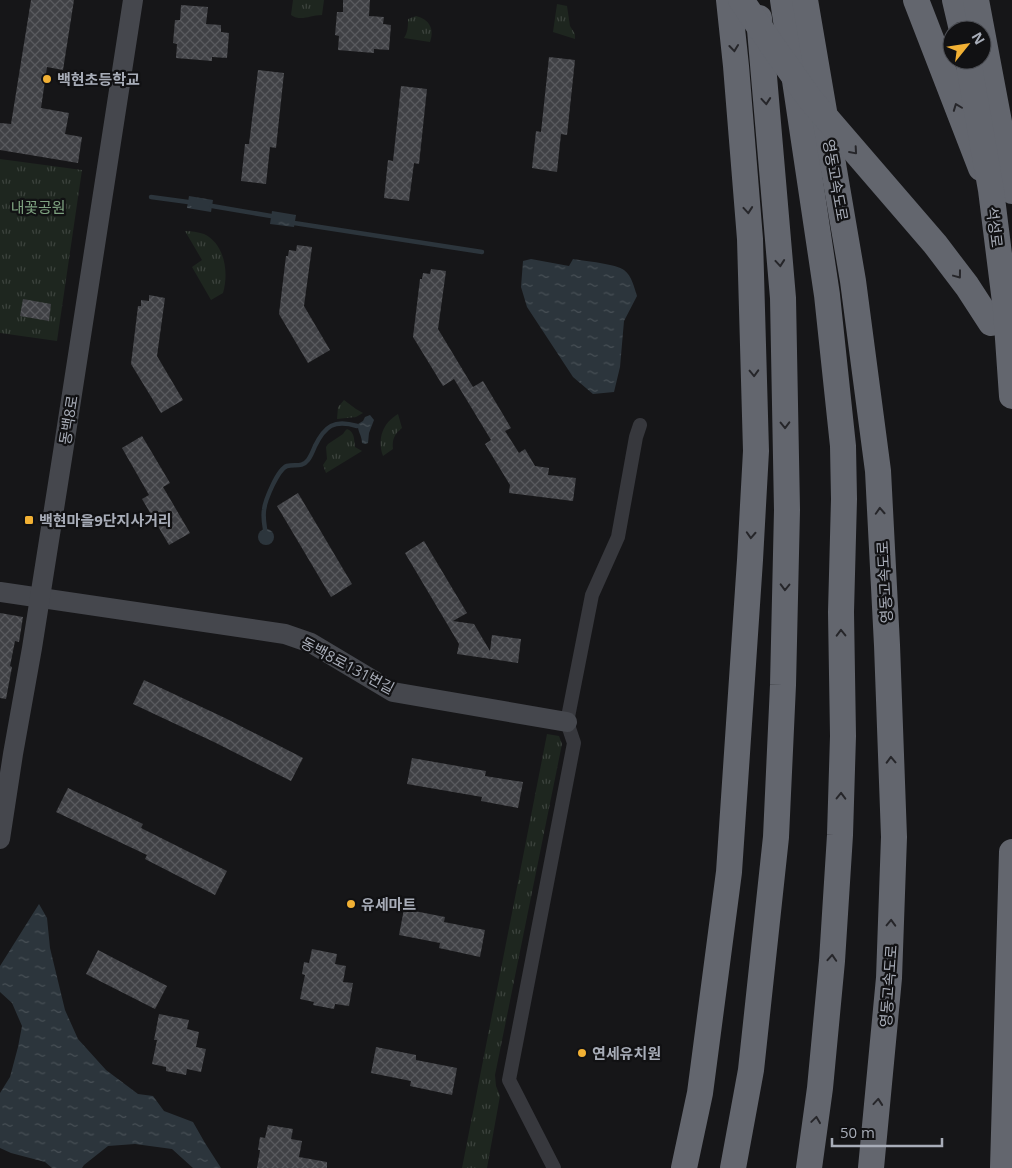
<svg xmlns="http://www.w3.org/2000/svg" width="1012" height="1168" font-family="'Open Sans','Noto Sans KR',sans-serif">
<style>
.grass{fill:url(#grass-tufts)}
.water{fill:url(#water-ripples)}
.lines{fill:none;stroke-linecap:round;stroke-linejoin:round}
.stream{stroke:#2c353c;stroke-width:4.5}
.building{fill:url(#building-cross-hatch)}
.street{stroke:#37383d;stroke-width:14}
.secondary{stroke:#45474d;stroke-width:20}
.highway{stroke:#63666e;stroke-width:26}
.highway-bridge{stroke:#63666e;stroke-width:26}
.oneway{stroke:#26262a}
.poi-dot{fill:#f2b134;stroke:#111113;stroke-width:2}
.labels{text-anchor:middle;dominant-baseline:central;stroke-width:4.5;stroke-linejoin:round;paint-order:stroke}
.poi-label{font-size:15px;font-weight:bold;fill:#a8adb8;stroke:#111113;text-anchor:start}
.street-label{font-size:15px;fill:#a8adb8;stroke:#111113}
.park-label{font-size:15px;fill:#7fa381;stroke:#111113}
</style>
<defs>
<pattern id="grass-tufts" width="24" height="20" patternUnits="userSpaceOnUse" patternTransform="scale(1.25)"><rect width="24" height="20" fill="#1e261f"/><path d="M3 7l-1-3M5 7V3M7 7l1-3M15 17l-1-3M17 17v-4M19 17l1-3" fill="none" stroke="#3c433d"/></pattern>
<pattern id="water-ripples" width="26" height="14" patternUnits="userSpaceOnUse" patternTransform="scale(1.25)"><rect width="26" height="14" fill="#2c353c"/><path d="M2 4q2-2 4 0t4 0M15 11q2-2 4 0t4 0" fill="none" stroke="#485056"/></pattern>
<pattern id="building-cross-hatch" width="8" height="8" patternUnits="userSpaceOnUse" patternTransform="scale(1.25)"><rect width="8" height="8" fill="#404145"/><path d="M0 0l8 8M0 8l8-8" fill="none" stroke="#595a5e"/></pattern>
</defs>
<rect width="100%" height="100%" fill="#161618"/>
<g class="grass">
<path d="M293,0H324L322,15C309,15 302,22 291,15Z"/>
<path d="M557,4L567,6L570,26L575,34V39L553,32Z"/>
<path d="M416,16C429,19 435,29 430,42L404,38C408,32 408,26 408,19Z"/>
<path d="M0,159L82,170L57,341L0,333Z"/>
<path d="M185,231C191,231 198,232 204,234C225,244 229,273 223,293L211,300L192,267L202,260Z"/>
<path d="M344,400L356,409L363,413L356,417L337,419L338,407Z"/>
<path d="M398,414L402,428C394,434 392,440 393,449L383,456C377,438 383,423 398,414Z"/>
<path d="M347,429C355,432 354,440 355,447L362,451L326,473L323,465L327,459L326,447L328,444L343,434L345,431Z"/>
<path d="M547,734L559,736L562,744L495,1075L496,1086L500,1096L487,1168H462Z"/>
</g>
<g class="water">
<path d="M189,196L213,200L211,212L187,208Z"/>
<path d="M272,211L296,215L294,227L270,224Z"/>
<path d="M531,259L569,266L573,259C584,261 617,264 624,270C632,276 634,287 637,296L624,321L620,367L614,392L593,394L573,377L527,307L521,287L523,261Z"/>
<path d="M370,415L374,420L369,433L368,443L365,444L362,443C362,435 357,431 358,424L363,421L365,417Z"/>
<circle cx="266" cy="537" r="8"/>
<path d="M39,904L47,918L50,948L65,1010L78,1039L106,1070L138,1094L153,1096L164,1111L193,1122L205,1143L221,1168H193L172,1149L135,1144L108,1146L84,1165L82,1168H52L45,1162L11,1153L0,1148V1093L10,1077L18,1047L22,1026L12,1003L0,992V966Z"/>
</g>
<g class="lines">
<g class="stream">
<path d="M151,197L188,202"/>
<path d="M212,206L271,216"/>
<path d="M294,223L482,252"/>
<path d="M265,529C264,523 263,516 264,510C265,500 278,469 287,466C295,464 302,468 308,460C311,456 313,451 315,446C325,426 334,419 357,426"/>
</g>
</g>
<g class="building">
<path d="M31,0H74L63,70L47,67L41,108L69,113L65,134L82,137L78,163L0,150V123L11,124Z"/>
<path d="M343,0H370L369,16L384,17L383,24L391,25L389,50L374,49V53L338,50L339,36L335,35L337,12H343Z"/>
<path d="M181,5L208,7L206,24L221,25V32L229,33L227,58L212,57V61L176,58L177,44L173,43L175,20H180Z"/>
<path d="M549,57L575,60L567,135L561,134L557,172L532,168L536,131L541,132Z"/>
<path d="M258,70L284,73L276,148L270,147L266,184L241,181L245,144H249Z"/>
<path d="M401,86L427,89L419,164L414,163L409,201L384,198L388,160L393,161Z"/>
<path d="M297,245L312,247L304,306L330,350L308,363L279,314L286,256H288L289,250L296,251Z"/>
<path d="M431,269L446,271L438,329L473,387L483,381L511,428L505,431L519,453L525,449L535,466L549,468L548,475L576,478L573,501L509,493L510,485L485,444L491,440L454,379L443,386L413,337L420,279H422L423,273L430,274Z"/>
<path d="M149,295L165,298L157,356L183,400L161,413L131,364L138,306H141V300L149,301Z"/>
<path d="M23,299L51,304L49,321L20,316Z"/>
<path d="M142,436L170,483L163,487L190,533L169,545L142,499L149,495L122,448Z"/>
<path d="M298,493L352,584L331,597L277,506Z"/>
<path d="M424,541L467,613L453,621L474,624L490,651L492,635L521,639L518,663L457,654L459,644L405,553Z"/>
<path d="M0,613L23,617L19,642L15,641L10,666L12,667L6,699L0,698Z"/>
<path d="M144,680L225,718L303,758L291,781L214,742L133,704Z"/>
<path d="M412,758L486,771L485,776L523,782L518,808L481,801L482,797L407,784Z"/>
<path d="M68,788L143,824L141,828L227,871L215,895L145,859L147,855L56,812Z"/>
<path d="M404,909L445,917L444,922L485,930L480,957L439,948L440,943L399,935Z"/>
<path d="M312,949L337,954L335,964L346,966L343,982L353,983L349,1006L335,1004L334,1009L313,1005L314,1002L300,999L305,975L302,974L304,962L309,963Z"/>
<path d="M98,950L167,986L155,1009L86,974Z"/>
<path d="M159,1014L189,1020L187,1029L199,1032L196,1047L206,1049L201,1072L187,1069L186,1075L166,1071V1067L152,1064L157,1040H154Z"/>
<path d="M376,1047L416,1055V1060L457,1068L452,1095L410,1086L411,1081L371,1073Z"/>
<path d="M268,1125L293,1129L291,1139L302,1141L299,1157L327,1162V1168H257L260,1150H258L260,1137L265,1138Z"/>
</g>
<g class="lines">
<path class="street" d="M554,1168L509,1080L574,743L567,722L592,595L618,537L636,437L640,425"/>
<g class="secondary">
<path d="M0,592L285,634L311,643L393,692L567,722"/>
<path d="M0,839L13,754L32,648L63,452L133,0"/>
</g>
<g class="highway">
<path d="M783,0L827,295L843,446L844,499L841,612L843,736L840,835L832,961L820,1088L809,1168"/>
<path d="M805,0L853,281L878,471L887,645L894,837L889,978L871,1168"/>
<path d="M916,0L981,168"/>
<path d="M955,0L962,30"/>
<path d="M976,0L1012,191"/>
<path d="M684,1168L700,1093L729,872L750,560L756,451L750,239L736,66L729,0"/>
<path d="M733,1168L751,1070L776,837L783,685L787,510L783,298L759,18"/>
<path d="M1003,1168L1012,852"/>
</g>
<g class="highway-bridge">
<path d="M741,0L774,48L810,99L935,244L967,286L991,323"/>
<path d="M968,60L991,190L1006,310L1012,396"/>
</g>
</g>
<defs><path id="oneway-chevron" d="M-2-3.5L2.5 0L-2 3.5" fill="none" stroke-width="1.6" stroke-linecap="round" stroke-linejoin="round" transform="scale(1.25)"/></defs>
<g class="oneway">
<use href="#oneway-chevron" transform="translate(734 48) rotate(84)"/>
<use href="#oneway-chevron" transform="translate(766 101) rotate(85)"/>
<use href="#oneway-chevron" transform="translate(957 107) rotate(-111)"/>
<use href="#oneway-chevron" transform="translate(854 151) rotate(49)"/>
<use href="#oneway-chevron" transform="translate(748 210) rotate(85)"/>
<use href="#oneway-chevron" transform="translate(780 263) rotate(85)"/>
<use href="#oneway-chevron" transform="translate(958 275) rotate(53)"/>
<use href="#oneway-chevron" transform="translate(754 373) rotate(88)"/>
<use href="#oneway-chevron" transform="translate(785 425) rotate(89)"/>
<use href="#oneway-chevron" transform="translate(880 511) rotate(-93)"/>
<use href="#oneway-chevron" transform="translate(751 535) rotate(93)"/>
<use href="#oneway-chevron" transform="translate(785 587) rotate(91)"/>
<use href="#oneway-chevron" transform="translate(841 633) rotate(-91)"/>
<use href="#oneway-chevron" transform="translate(891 760) rotate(-92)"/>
<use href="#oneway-chevron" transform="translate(841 796) rotate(-89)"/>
<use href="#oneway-chevron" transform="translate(891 923) rotate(-88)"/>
<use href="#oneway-chevron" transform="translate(832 958) rotate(-86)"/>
<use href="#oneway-chevron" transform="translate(878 1102) rotate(-85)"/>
<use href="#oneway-chevron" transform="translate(816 1120) rotate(-82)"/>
</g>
<g class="poi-dot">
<circle cx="47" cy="79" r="5"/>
<rect x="24" y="515" width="10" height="10" rx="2.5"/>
<circle cx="351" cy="904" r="5"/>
<circle cx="582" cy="1053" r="5"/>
</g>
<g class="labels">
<g class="poi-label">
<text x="57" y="79">백현초등학교</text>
<text x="39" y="520">백현마을9단지사거리</text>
<text x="361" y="904">유세마트</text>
<text x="592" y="1053">연세유치원</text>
</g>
<g class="street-label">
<text transform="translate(836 180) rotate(80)">영동고속도로</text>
<text transform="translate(995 227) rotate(83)">석성로</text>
<text transform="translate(68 420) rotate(-81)">동백8로</text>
<text transform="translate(884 582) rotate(-93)">영동고속도로</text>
<text transform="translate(348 665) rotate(28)">동백8로131번길</text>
<text transform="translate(888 986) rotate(-86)">영동고속도로</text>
</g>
<g class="park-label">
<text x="38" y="207">내꽃공원</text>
</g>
</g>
<g transform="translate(967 45) rotate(60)"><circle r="24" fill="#111113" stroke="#4d4f55"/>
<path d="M0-4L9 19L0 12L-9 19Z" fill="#f2b134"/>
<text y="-8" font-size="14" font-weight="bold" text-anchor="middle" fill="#a8adb8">N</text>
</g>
<path d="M832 1138v8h110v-8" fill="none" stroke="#a8adb8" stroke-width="2.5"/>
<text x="840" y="1138" font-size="15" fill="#a8adb8" stroke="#111113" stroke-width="4" paint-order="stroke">50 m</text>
</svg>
